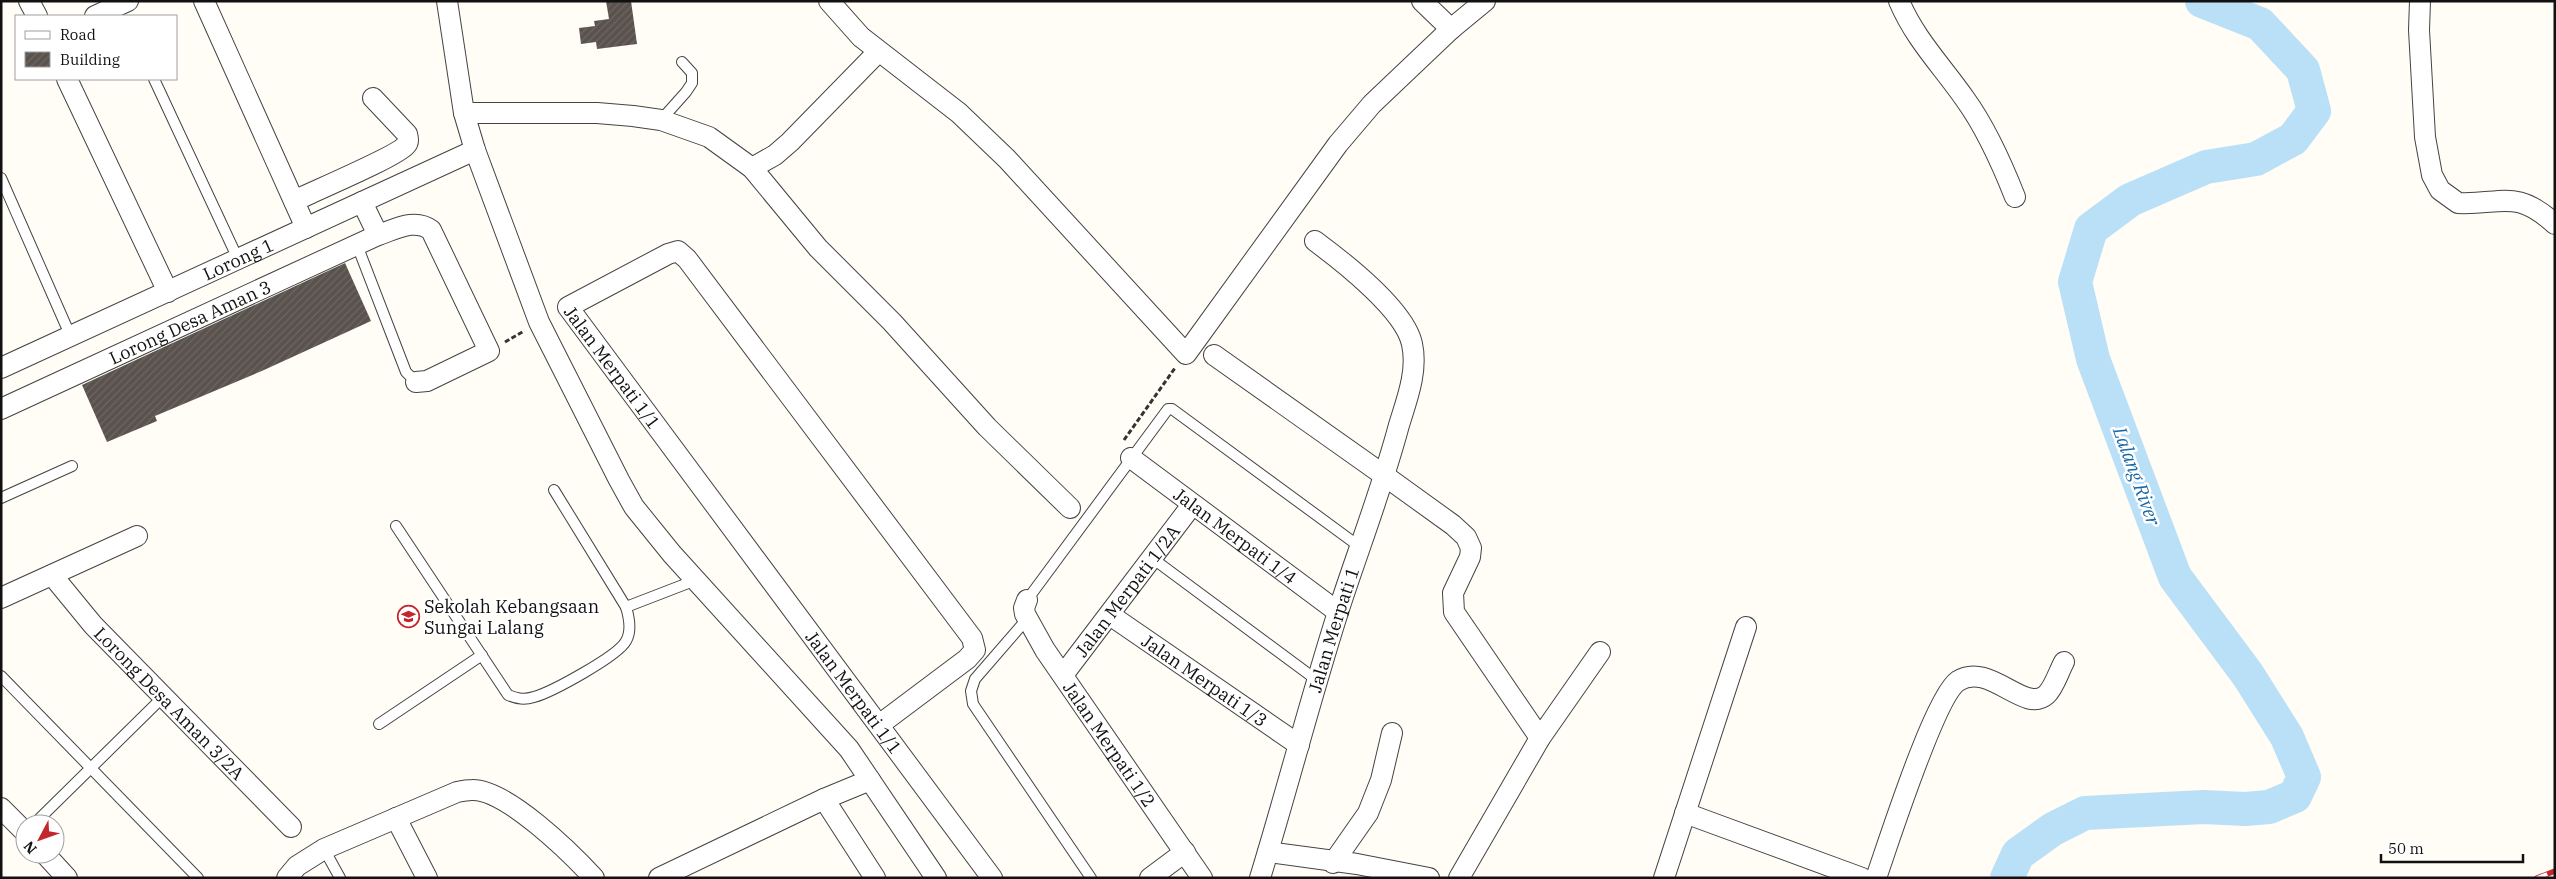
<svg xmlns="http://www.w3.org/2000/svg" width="2556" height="879" font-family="'IBM Plex Serif',serif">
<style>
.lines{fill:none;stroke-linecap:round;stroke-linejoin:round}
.river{stroke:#b9e0f7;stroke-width:34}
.building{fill:url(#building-hatch)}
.service-casing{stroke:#444;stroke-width:12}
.minor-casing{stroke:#444;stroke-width:22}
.path{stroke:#333;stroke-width:3;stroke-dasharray:5 2.5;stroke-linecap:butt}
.service{stroke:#fff;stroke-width:10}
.minor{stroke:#fff;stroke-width:20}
.rail-casing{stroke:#c4262e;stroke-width:5.5}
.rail{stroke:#fff;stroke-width:4;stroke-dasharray:11;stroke-linecap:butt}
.labels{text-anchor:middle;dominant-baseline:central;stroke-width:5;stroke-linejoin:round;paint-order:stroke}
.street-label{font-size:18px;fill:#111;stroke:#fff}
.poi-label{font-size:18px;fill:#111;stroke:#fff;text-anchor:start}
.water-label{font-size:19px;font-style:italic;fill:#1768a6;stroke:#fff}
</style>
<defs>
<pattern id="building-hatch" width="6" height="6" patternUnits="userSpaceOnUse" patternTransform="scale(1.25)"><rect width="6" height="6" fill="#5a524d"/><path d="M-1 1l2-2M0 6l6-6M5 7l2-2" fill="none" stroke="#6d6662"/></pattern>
</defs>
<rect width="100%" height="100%" fill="#fffdf5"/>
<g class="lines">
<path class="river" d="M2007,878L2018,854L2053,829L2085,813L2204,807L2245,809L2269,807L2295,796L2304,777L2287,737L2248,675L2175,577L2093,359L2075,282L2091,229L2130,200L2206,167L2256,159L2293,139L2314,111L2303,70L2260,24L2202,1"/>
</g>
<g class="building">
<path d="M606,1H631L637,44L597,49L596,42L581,44L579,28L595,26L594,21L609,19Z"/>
<path d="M345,263L371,321L264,370L155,416L157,421L107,442L82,385Z"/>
</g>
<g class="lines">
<defs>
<g id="service">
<path d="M154,79L238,259"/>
<path d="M661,120L686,92L692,83V73L682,62"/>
<path d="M1,178L71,337"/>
<path d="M357,245L406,372L416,382"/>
<path d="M554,490L626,607"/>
<path d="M1,498L72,466"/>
<path d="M396,526L508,695C518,699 524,700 534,697C552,692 618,656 626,641C632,631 629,617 626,607L696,580"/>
<path d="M1152,558L1318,681"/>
<path d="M1027,600L1168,409H1172L1360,547"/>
<path d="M1027,619L975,679L971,691L973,704L1091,878"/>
<path d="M1,676L198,878"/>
<path d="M379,724L482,655"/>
<path d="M34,824L164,696"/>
<path d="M324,849L340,878"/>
</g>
<g id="minor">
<path d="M29,1L37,16"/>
<path d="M204,1L306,228"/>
<path d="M447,1L464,113L475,150L539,322L619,480L634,507L672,554L849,749L936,878"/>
<path d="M829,1L861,37L959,113L1007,159L1186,354L1338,144L1372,104L1451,29L1485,1"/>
<path d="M1422,1L1451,29"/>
<path d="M1899,1C1915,39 1942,66 1965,99C1986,128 2002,164 2015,197"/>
<path d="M2420,1L2419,30L2425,137L2432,175L2440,190L2458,203C2502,205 2515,188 2555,224"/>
<path d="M95,16L128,1"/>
<path d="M67,79L168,292"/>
<path d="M464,113H597L633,116L661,120L709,137L752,168L818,248L892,322L987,427L1070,508"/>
<path d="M752,168L775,155L790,142L878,52"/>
<path d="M294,201C312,192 398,156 406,145C409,142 408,138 407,134L373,98"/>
<path d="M362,202L378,235"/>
<path d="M1214,355L1385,476L1453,525L1466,537L1471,548L1470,557L1453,593L1454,612L1540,738"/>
<path id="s1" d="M1,368L475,150"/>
<path id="s2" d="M1,409L378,235C396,229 415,218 431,230L489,351L427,381L416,382"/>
<path id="s3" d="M1131,458L1338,612"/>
<path id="s4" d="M52,575L93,625L291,827"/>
<path d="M1,598L137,536"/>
<path id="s5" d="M1027,600L1024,608L1025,614L1045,650L1202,878"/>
<path id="s6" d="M1110,615L1299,745"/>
<path id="s7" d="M1063,675L1192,505"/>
<path id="s8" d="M879,725L967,659L975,650L972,638L687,259L678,251L668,254L568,307L992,878"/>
<path d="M824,799L875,878"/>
<path d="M1,808L25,832"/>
<path d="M1685,813L1862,878"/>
<path d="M396,818L427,878"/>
<path d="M1268,852L1357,864L1429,878"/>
<path d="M45,854L67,878"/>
<path d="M1333,863L1368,813L1381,780L1392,733"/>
<path d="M287,878L297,866L324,849L457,792C462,791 467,790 472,790C506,789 571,853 594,878"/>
<path d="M659,878L824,799L870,780"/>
<path d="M1150,878L1185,852"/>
<path id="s9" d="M1260,878C1287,790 1310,700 1338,612C1358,550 1382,489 1399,425C1407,399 1418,371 1412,344C1405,310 1342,261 1315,241"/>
<path d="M1459,878L1540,738L1600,652"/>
<path d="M1664,878L1746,627"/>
<path d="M1876,878C1888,844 1935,696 1958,681C1989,661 2024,714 2046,695C2054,688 2059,671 2064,662"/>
</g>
</defs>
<use href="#service" class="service-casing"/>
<use href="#minor" class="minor-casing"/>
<g class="path">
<path d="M505,342L524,331"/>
<path d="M1124,440L1175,368"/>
</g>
<use href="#service" class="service"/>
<use href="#minor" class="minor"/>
<defs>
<path id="rail" d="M2537,878L2555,871"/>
</defs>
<use href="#rail" class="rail-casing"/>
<use href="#rail" class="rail"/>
</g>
<defs>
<symbol id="school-ring" viewBox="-11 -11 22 22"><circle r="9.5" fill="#fff" stroke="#c4262e" stroke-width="1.5"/><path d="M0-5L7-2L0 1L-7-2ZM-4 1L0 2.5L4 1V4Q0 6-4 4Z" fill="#c4262e"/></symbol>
</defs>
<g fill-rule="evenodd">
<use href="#school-ring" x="396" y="604" width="25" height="25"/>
</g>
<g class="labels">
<g class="street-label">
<text stroke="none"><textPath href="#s1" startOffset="261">Lorong 1</textPath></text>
<text stroke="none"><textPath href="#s2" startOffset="208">Lorong Desa Aman 3</textPath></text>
<text stroke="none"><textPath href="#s8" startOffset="819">Jalan Merpati 1/1</textPath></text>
<text stroke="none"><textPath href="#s3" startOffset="130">Jalan Merpati 1/4</textPath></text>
<text stroke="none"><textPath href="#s7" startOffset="106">Jalan Merpati 1/2A</textPath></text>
<text stroke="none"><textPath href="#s9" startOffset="259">Jalan Merpati 1</textPath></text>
<text stroke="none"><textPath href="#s6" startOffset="115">Jalan Merpati 1/3</textPath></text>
<text stroke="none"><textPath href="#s8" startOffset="1224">Jalan Merpati 1/1</textPath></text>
<text stroke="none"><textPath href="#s4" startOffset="174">Lorong Desa Aman 3/2A</textPath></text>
<text stroke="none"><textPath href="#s5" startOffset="170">Jalan Merpati 1/2</textPath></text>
</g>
<g class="poi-label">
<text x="424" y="606">Sekolah Kebangsaan<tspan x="424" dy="21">Sungai Lalang</tspan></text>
</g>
<g class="water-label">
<text transform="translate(2137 476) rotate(70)">Lalang River</text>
</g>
</g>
<rect width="2556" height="879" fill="none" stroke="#111111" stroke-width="5"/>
<rect x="15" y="15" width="162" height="65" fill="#ffffff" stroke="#a0a0a0"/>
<rect x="25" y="31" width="25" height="8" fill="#ffffff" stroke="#a0a0a0"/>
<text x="60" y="40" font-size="15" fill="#111111">Road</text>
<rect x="25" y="52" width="25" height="15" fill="url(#building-hatch)" stroke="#a0a0a0"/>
<text x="60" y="65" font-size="15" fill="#111111">Building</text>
<g transform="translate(40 839) rotate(229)"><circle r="24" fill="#ffffff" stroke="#a0a0a0"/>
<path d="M0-4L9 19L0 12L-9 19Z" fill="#c4262e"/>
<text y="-8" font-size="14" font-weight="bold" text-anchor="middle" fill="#111111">N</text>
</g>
<path d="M2381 854v8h142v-8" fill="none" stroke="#111111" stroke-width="2.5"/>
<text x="2388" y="854" font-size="15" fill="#111111" stroke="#ffffff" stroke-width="4" paint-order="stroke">50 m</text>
</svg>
